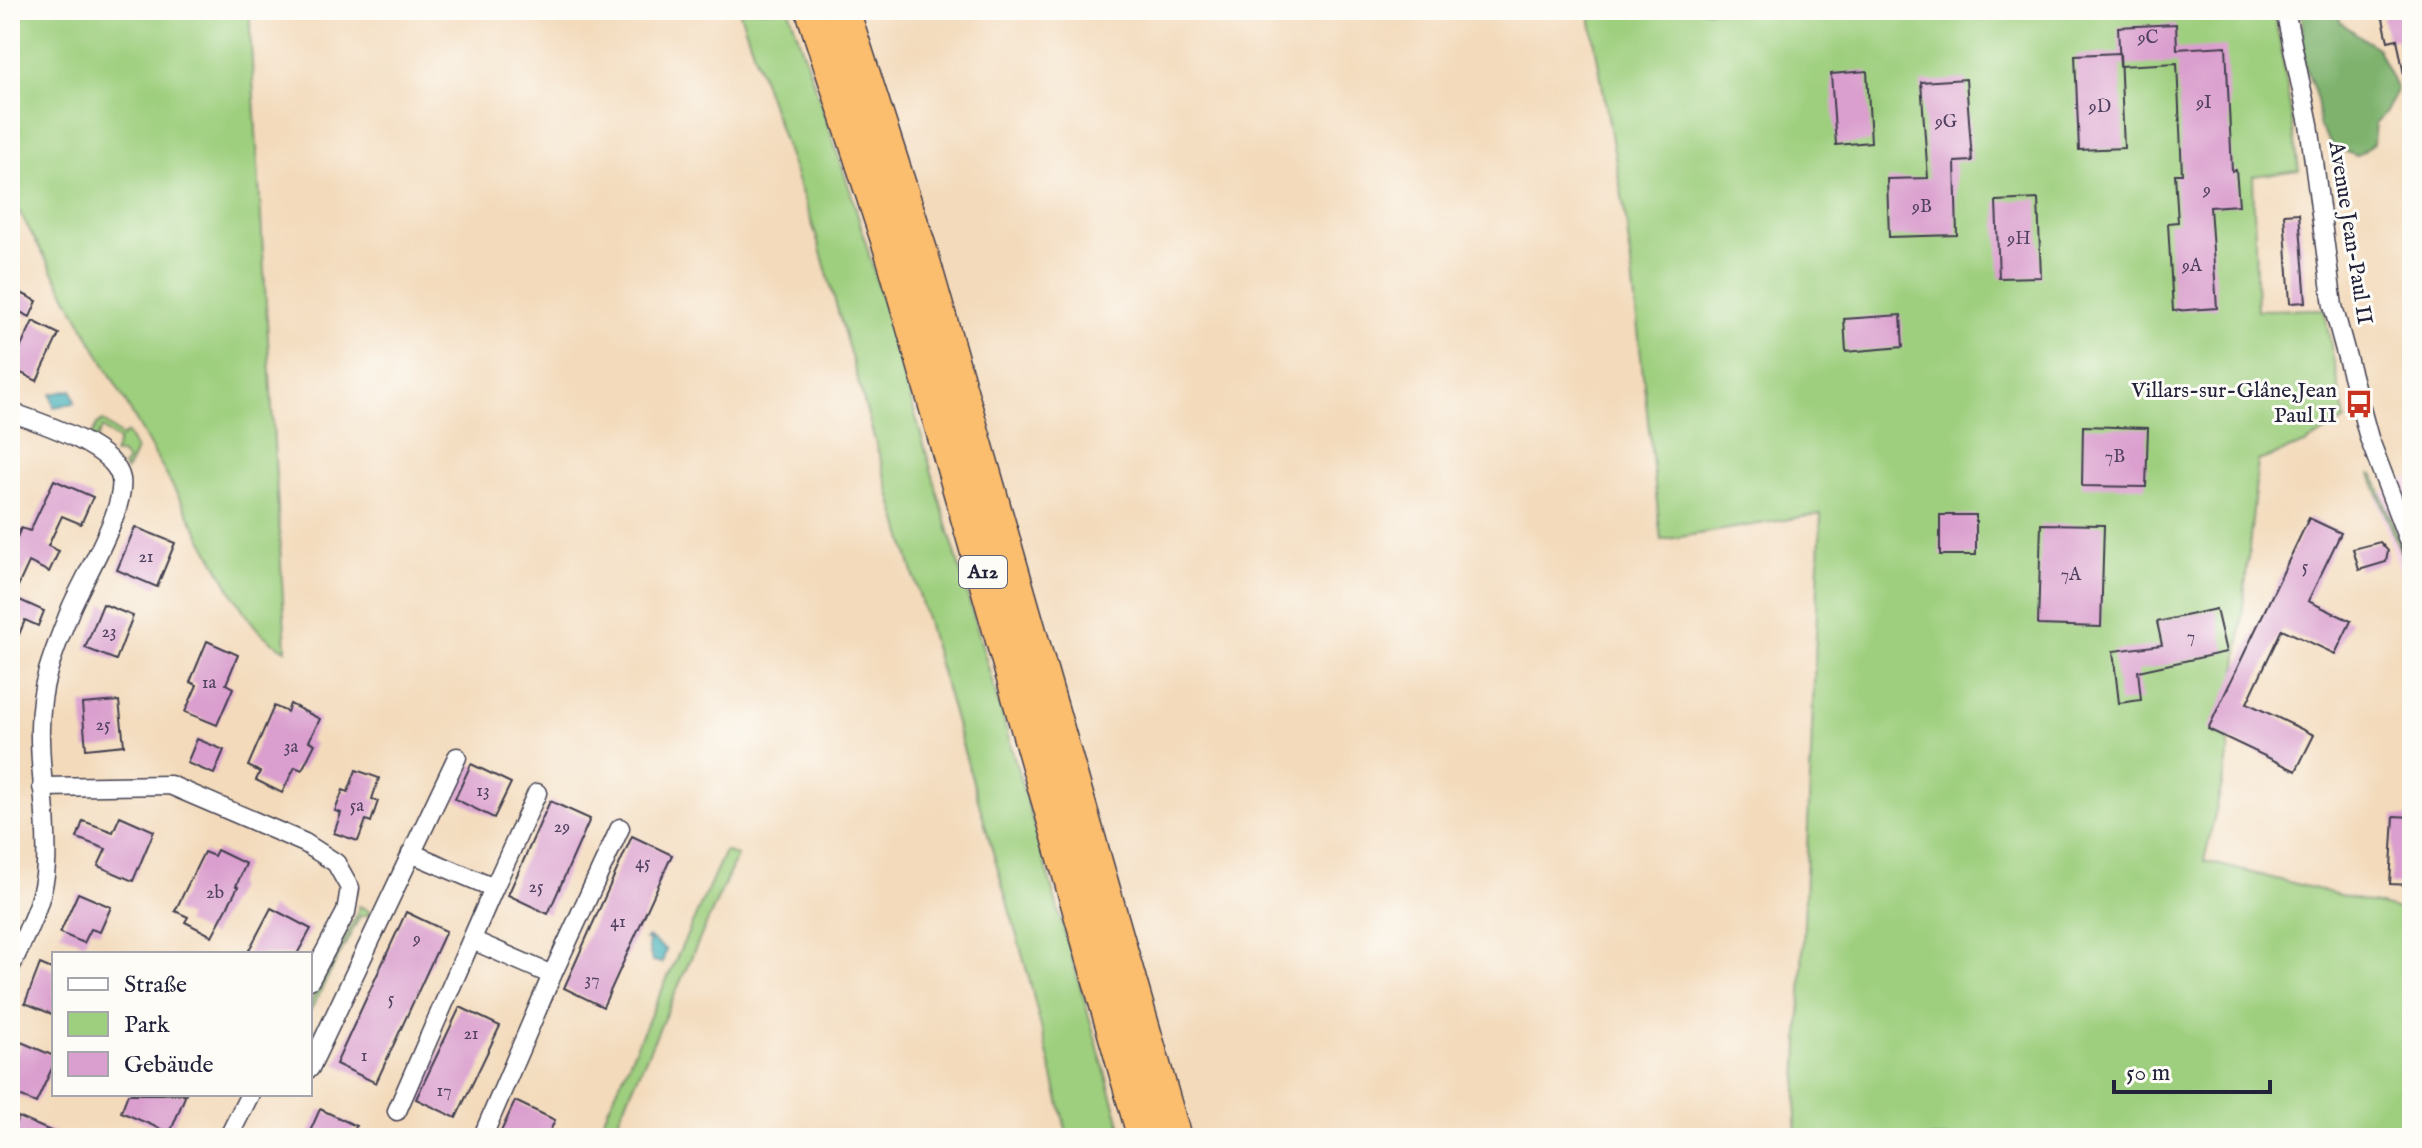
<svg xmlns="http://www.w3.org/2000/svg" width="2422" height="1148" font-family="'IM FELL English',serif">
<style>
.built{fill:#f3cfdf}
.green{fill:#9ecf7e;stroke:#60785c;stroke-width:2}
.forest{fill:#7eb26d;stroke:#506a54;stroke-width:2}
.water{fill:#3cadb6;stroke:#2f6878;stroke-width:2}
.building{fill:#da9fce}
.lines{fill:none;stroke-linecap:round;stroke-linejoin:round}
.minor-casing{stroke:#413e4e;stroke-width:21}
.motorway-casing{stroke:#413e4e;stroke-width:35}
.minor{stroke:#fff;stroke-width:18}
.motorway{stroke:#fbbd6e;stroke-width:32}
.labels{text-anchor:middle;dominant-baseline:central;stroke-width:6;stroke-linejoin:round;paint-order:stroke}
.number-label{font-size:18px;fill:#504160}
.shield{fill:#fdfcf7;stroke:#646373;stroke-width:2}
.shield-label{font-size:20px;font-weight:bold;fill:#22223b}
.street-label{font-size:22px;fill:#22223b;stroke:#fdfcf7}
.poi-label{font-size:22px;fill:#22223b;stroke:#fdfcf7;text-anchor:end}
</style>
<rect width="100%" height="100%" fill="#fdfcf7"/>
<filter id="ink" filterUnits="userSpaceOnUse"><feTurbulence type="fractalNoise" baseFrequency=".0125" numOctaves="2"/><feDisplacementMap in="SourceGraphic" scale="16" xChannelSelector="R" yChannelSelector="G"/><feConvolveMatrix kernelMatrix="1 2 1 2 8 2 1 2 1" color-interpolation-filters="sRGB"/></filter>
<filter id="wash" filterUnits="userSpaceOnUse"><feTurbulence type="fractalNoise" baseFrequency=".006" numOctaves="4" result="noise"/><feDisplacementMap in="SourceGraphic" scale="32" xChannelSelector="R" yChannelSelector="G"/><feGaussianBlur stdDeviation="1.8" result="paint"/><feColorMatrix in="noise" values="0 0 0 0 0 0 0 0 0 0 0 0 0 0 0 0 0 1.4 0 .05"/><feComposite in="paint" operator="in"/></filter>
<g filter="url(#wash)">
<rect width="100%" height="100%" fill="#f3dabb"/>
<path class="built" d="M2412,476V613L2376,496Z"/>
<g class="green">
<path d="M10,10H249L286,650C259,637 250,620 234,596L10,195Z"/>
<path d="M739,10H789L853,199L1124,1138H1068L1029,978L817,238Z"/>
<path d="M1589,10H2272L2280,41L2299,170L2253,176L2257,310L2324,309L2345,420L2305,444L2258,461L2227,763L2204,861L2412,913V1138H1795L1821,514L1661,540L1626,219Z"/>
<path d="M103,421L122,437L127,433L136,450L126,471L123,467L127,461L121,453L114,454L119,441L102,428L96,440L91,437L97,425Z"/>
<path d="M2371,474L2374,475L2412,573V583Z"/>
<path d="M725,851L737,856L610,1138H595Z"/>
<path d="M359,906L370,911L368,915L360,916L310,1011V1003L357,915Z"/>
</g>
<path class="forest" d="M2300,10H2339L2340,22L2378,49L2397,90L2386,112L2375,123L2373,144L2357,156L2333,147L2318,124C2322,102 2310,83 2304,62C2300,45 2306,27 2300,10Z"/>
<g class="water">
<path d="M72,390L75,403L54,407L51,394Z"/>
<path d="M648,937L666,950L662,963L652,961L648,945L650,941L645,940Z"/>
</g>
<g id="blocks">
<g class="building">
<path d="M2381,10H2412V74L2404,75L2397,39L2388,41Z"/>
<path d="M2176,24L2177,49L2226,46L2232,171L2236,170L2239,205L2210,207L2217,308L2173,311L2168,223L2178,222L2175,174H2182L2177,63L2120,66L2118,27Z"/>
<path d="M2120,53L2124,148L2079,150L2075,55Z"/>
<path d="M1867,71L1871,142L1836,145L1831,74Z"/>
<path d="M1966,79L1972,161L1955,162L1957,235L1889,237L1887,179L1928,178L1921,82Z"/>
<path d="M2038,199L2041,277L1999,278L1996,201Z"/>
<path d="M2299,213L2306,302L2290,303L2284,214Z"/>
<path d="M21,293L37,301L30,317L14,309Z"/>
<path d="M1901,315L1903,347L1846,352L1844,319Z"/>
<path d="M33,321L59,334L37,381L11,368Z"/>
<path d="M2083,426L2148,428L2146,487L2082,486Z"/>
<path d="M54,480L93,497L81,524L62,516L48,546L59,551L49,572L29,562L13,597L44,611L38,626L25,620L10,656V553L21,528L30,531Z"/>
<rect x="1940" y="515" width="36" height="40"/>
<path d="M2309,518L2341,533L2308,601L2351,621L2335,654L2282,629L2247,703L2314,735L2296,771L2208,729Z"/>
<path d="M2041,524L2104,525L2101,627L2038,625Z"/>
<path d="M135,527L175,543L157,587L117,570Z"/>
<path d="M2380,542L2388,551L2386,562L2359,570L2353,549Z"/>
<path d="M103,604L133,616L116,660L85,648Z"/>
<path d="M2216,609L2226,652L2138,671L2141,700L2119,703L2113,651L2162,645L2157,622Z"/>
<path d="M207,641L238,655L226,684L233,688L217,725L185,712L197,685L190,682Z"/>
<path d="M119,701L124,745L86,749L82,704Z"/>
<path d="M290,704L320,719L309,741L315,744L302,770L295,767L282,793L256,780L260,772L248,766L274,706L287,712Z"/>
<path d="M197,739L224,750L214,774L187,763Z"/>
<path d="M471,764L511,783L494,818L455,799Z"/>
<path d="M356,770L379,778L372,799L378,801L371,822L366,820L358,841L334,833L341,813L335,811L343,790L348,792Z"/>
<path d="M550,801L590,819L548,914L508,895Z"/>
<path d="M120,816L154,831L133,881L98,866L106,849L77,838L83,821L113,832Z"/>
<path d="M2394,816L2412,817V885L2390,884Z"/>
<path d="M632,836L672,855L603,1007L564,988Z"/>
<path d="M217,850L246,864L236,886L238,887L212,936L185,922L188,917L175,911L204,852L214,856Z"/>
<path d="M78,893L111,907L100,932L91,929L84,943L60,933Z"/>
<path d="M271,908L311,929L297,954H247Z"/>
<path d="M406,912L446,931L376,1083L336,1064Z"/>
<path d="M40,964L54,970V1015L25,1003Z"/>
<path d="M460,1007L500,1026L456,1118L416,1099Z"/>
<path d="M21,1042L54,1056V1064L36,1103L10,1092V1068Z"/>
<path d="M128,1094H186L170,1133L121,1112Z"/>
<path d="M515,1101L555,1120L547,1138H498Z"/>
<path d="M320,1109L356,1126L350,1138H307Z"/>
<path d="M18,1117L67,1138H10Z"/>
</g>
</g>
</g>
<g filter="url(#ink)">
<use href="#blocks" fill-opacity="0" stroke="#413e4e" stroke-width="2"/>
<g class="lines">
<defs>
<g id="minor">
<path d="M2285,10L2309,124L2333,306L2369,438L2412,550"/>
<path d="M10,412C39,422 115,446 121,479C126,509 84,578 71,608C63,629 54,650 48,671C29,735 50,801 46,865C44,902 25,935 10,968"/>
<path d="M42,787L170,785L305,843L336,863L350,888L346,912L310,980"/>
<path d="M411,853L494,888L537,793"/>
<path d="M472,940L552,975L620,828"/>
<path d="M310,1068L457,757"/>
<path d="M397,1111L494,888"/>
<path d="M228,1138L250,1094"/>
<path d="M482,1138L552,975"/>
</g>
<g id="motorway">
<path d="M812,10L893,258L1144,1138"/>
<path d="M843,10L921,251L1175,1138"/>
</g>
</defs>
<use href="#minor" class="minor-casing"/>
<use href="#motorway" class="motorway-casing"/>
<use href="#minor" class="minor"/>
<use href="#motorway" class="motorway"/>
</g>
</g>
<defs>
<symbol id="bus-bare" viewBox="-9 -9 18 18"><path d="M-5-6H5V4H4V6H2V4H-2V6H-4V4H-5ZM-3.5-4V0h7V-4ZM-3.5 1.2v1.5H-2V1.2ZM2 1.2v1.5H3.5V1.2Z" fill="#c8321e" stroke="#fdfcf7" stroke-width="2.5" paint-order="stroke"/></symbol>
</defs>
<g fill-rule="evenodd">
<use href="#bus-bare" x="2339" y="384" width="40" height="40"/>
</g>
<g class="labels">
<g class="number-label">
<text x="2148" y="38">9C</text>
<text x="2204" y="103">9I</text>
<text x="2100" y="107">9D</text>
<text x="1946" y="122">9G</text>
<text x="2207" y="190">9</text>
<text x="1922" y="207">9B</text>
<text x="2019" y="239">9H</text>
<text x="2192" y="266">9A</text>
<text x="2115" y="457">7B</text>
<text x="146" y="557">21</text>
<text x="2305" y="567">5</text>
<text x="2071" y="575">7A</text>
<text x="109" y="632">23</text>
<text x="2191" y="637">7</text>
<text x="209" y="683">1a</text>
<text x="103" y="725">25</text>
<text x="291" y="747">3a</text>
<text x="483" y="791">13</text>
<text x="357" y="806">5a</text>
<text x="562" y="827">29</text>
<text x="643" y="863">45</text>
<text x="536" y="887">25</text>
<text x="215" y="893">2b</text>
<text x="618" y="922">41</text>
<text x="417" y="939">9</text>
<text x="592" y="980">37</text>
<text x="391" y="999">5</text>
<text x="471" y="1034">21</text>
<text x="364" y="1056">1</text>
<text x="444" y="1091">17</text>
</g>
<rect class="shield" x="959" y="556" width="48" height="32" rx="6"/>
<g class="shield-label">
<text x="983" y="572">A12</text>
</g>
<g class="street-label">
<text transform="translate(2350 233) rotate(81)">Avenue Jean-Paul II</text>
</g>
<g class="poi-label">
<text x="2337" y="391">Villars-sur-Glâne,Jean<tspan x="2337" dy="25">Paul II</tspan></text>
</g>
</g>
<rect width="2422" height="1148" fill="none" stroke="#fdfcf7" stroke-width="40"/>
<rect x="52" y="952" width="260" height="144" fill="#fdfcf7" stroke="#a5a5ac" stroke-width="2"/>
<rect x="68" y="978" width="40" height="12" fill="#ffffff" stroke="#a5a5ac" stroke-width="2"/>
<text x="124" y="992" font-size="24" fill="#22223b">Straße</text>
<rect x="68" y="1012" width="40" height="24" fill="#9ecf7e" stroke="#a5a5ac" stroke-width="2"/>
<text x="124" y="1032" font-size="24" fill="#22223b">Park</text>
<rect x="68" y="1052" width="40" height="24" fill="#da9fce" stroke="#a5a5ac" stroke-width="2"/>
<text x="124" y="1072" font-size="24" fill="#22223b">Gebäude</text>
<path d="M2114 1080v12h156v-12" fill="none" stroke="#22223b" stroke-width="4"/>
<text x="2126" y="1080" font-size="24" fill="#22223b" stroke="#fdfcf7" stroke-width="6" paint-order="stroke">50 m</text>
</svg>
